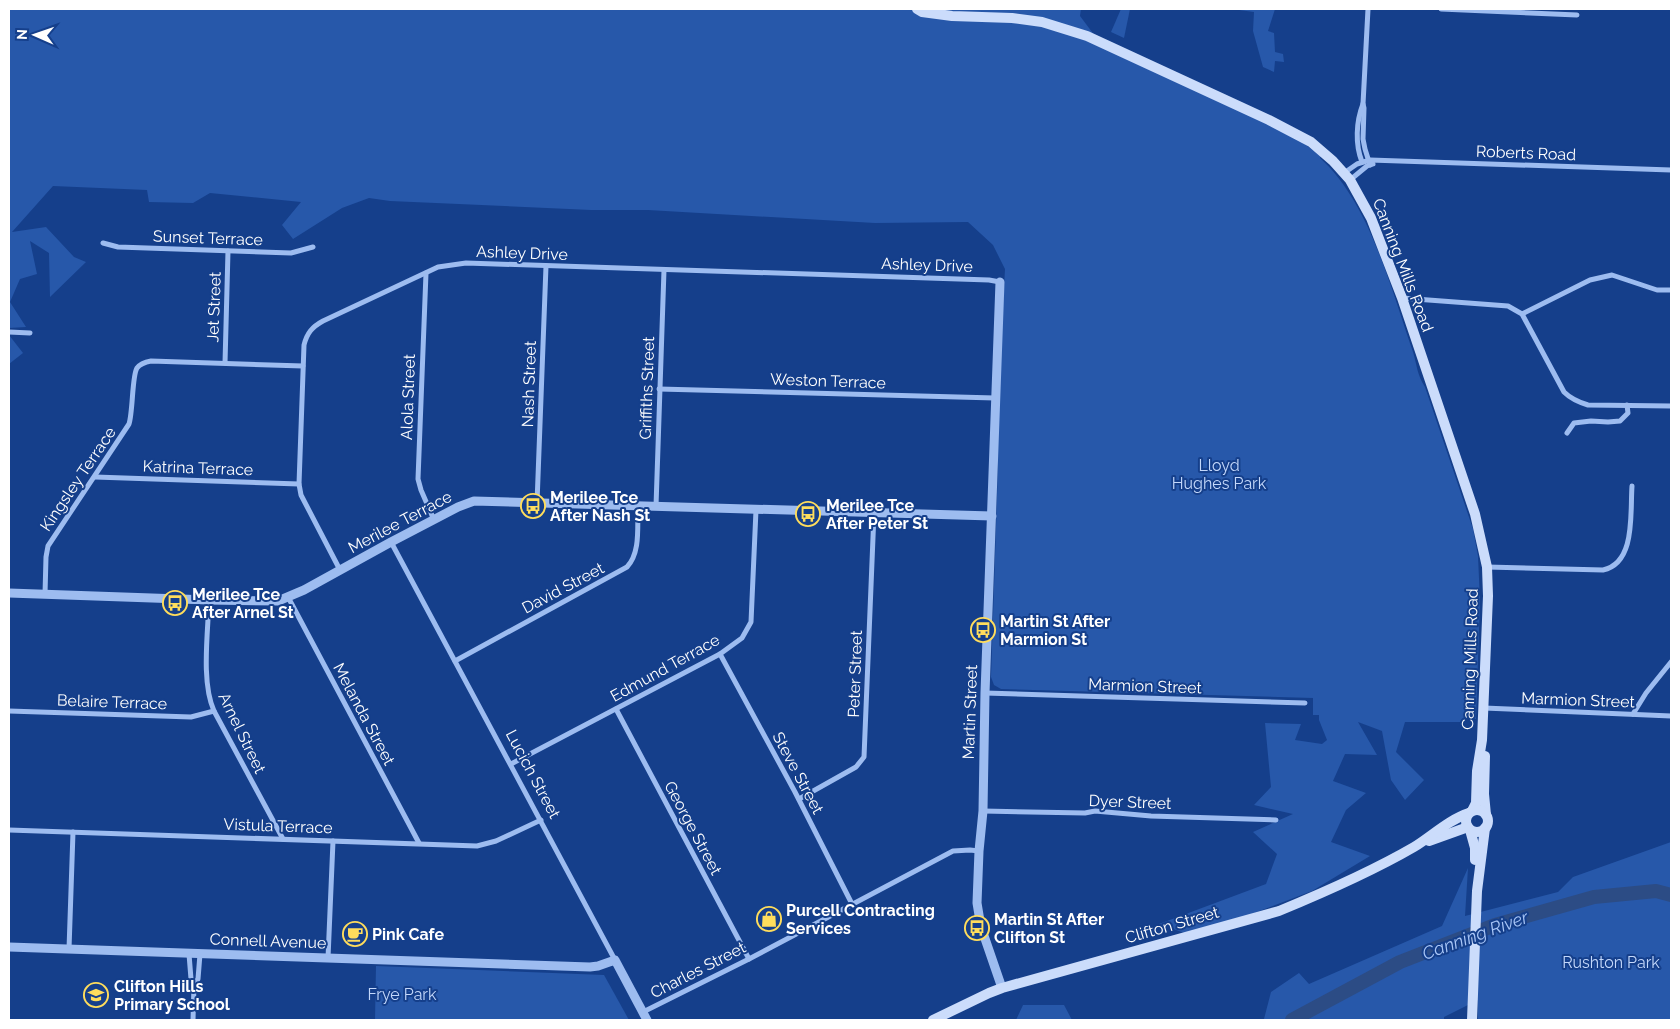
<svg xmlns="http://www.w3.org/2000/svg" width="1680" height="1029" font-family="Raleway,sans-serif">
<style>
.green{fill:#2758aa}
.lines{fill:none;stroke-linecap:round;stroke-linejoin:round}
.river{stroke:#2c4c85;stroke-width:14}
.minor{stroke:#9dbcf0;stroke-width:5}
.tertiary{stroke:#9dbcf0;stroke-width:9}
.secondary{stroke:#cbdcfb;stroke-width:10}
.labels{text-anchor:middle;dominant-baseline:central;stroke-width:4;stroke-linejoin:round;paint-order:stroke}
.street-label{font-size:16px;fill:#fff;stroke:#153f8b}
.park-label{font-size:16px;fill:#c4d8fb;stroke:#153f8b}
.poi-label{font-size:16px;font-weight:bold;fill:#fff;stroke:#153f8b;text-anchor:start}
.water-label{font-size:18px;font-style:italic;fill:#a9c6f7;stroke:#153f8b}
</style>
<rect width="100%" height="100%" fill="#153f8b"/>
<g class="green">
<path d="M9,9H1081L1080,16L1104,48L1273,126L1302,142L1321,156L1320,158C1370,203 1391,289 1413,352C1417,365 1417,375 1425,387L1473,529L1478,556L1480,601L1476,719H1463L1462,722H1405L1396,752L1424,780L1405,800L1391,780L1382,731L1358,722L1377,755L1345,754L1333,781L1366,793L1346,810L1331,842L1370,856L1312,891L1193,936L1159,924L1266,884L1277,854L1253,832L1293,814L1254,805L1271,787L1265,723L1301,724L1295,740L1322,744L1327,740L1319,720V715H1313V698L1001,689L994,685L991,677L998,466L996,431L1005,269L993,245L968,222L875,223L648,210H591L390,201L369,198L342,208L293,239L282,225L301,202L210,193L193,203L149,202L147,190L53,186L12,232L46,227L74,257L86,262L50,297L49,253L30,241L37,274L20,279L10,302L26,327L9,328Z"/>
<path d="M1121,9H1130L1124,38L1111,32Z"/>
<path d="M1239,9H1275L1268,31L1274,33L1275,52L1283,54L1284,62L1275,61L1274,72L1263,67L1253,31L1254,12L1239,10Z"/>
<path d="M9,335L23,353L9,364Z"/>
<path d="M1671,842V1020H1478V1000L1444,1017V1020H1261L1264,1019L1271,992L1299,973L1309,984L1442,926L1468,868L1465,916L1558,892L1573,877Z"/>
<path d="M376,966L604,975L629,1020H375Z"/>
<path d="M1023,1005H1064L1072,1020H1016Z"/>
</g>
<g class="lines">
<path class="river" d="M1292,1020L1400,962L1495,925L1594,897L1656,891L1671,895"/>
<g class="minor">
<path d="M1441,9L1577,15"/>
<path d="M1363,104L1364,108L1363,139L1365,149L1370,165"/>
<path d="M1362,162C1355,144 1356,122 1363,104L1368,9"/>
<path d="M1344,173L1357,164L1370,160L1671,170"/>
<path d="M1350,180L1367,166L1373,164"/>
<path d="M103,243L118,247L291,253L313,247"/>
<path d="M426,273L418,479L421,490L434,520"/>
<path d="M1402,298L1508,306L1522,314L1564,392C1571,399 1578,402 1588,405L1671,406"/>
<path d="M1522,314L1590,280L1612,275L1657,290H1671"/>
<path d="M9,332L30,333"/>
<path d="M225,363L228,251"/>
<path d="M659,389L995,398"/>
<path d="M1567,433L1574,423L1591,421L1608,422L1620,421L1628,413L1627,405"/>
<path d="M95,477L299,484"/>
<path d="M537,503L546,266"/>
<path d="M656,506L664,270"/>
<path d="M391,542L615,960"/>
<path d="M1487,567L1603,570C1636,563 1630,513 1632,486"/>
<path d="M340,570L301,495L299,484L304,345C307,333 312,327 323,321L438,267L466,263L989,280L1000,282"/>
<path d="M45,594L46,557L48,546L129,424C133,412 132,375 137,368C140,364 146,362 151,361L303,366"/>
<path d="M288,597L419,843"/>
<path d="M209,600C208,633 201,682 214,711L283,839"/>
<path d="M720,654L795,792L852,904"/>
<path d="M455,661L627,567C641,552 637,526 638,506"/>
<path d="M985,693L1305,703"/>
<path d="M1484,708L1671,716"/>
<path d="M616,709L749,959"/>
<path d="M9,711L191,717L214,711"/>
<path d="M1633,714L1646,693L1671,662"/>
<path d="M511,764L720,654L742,638L751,622L756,510"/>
<path d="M799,799L856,767L864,757L874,513"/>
<path d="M983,811L1085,813L1095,811L1151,816L1276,820"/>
<path d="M9,830L477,846L496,841L541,820"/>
<path d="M69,949L73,832"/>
<path d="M189,954L191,979L194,985L193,1020"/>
<path d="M328,958L333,841"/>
<path d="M194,985L198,979L200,954"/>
<path d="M643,1012L749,959L953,851L970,850L979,851"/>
</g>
<g class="tertiary">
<path d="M1000,282L985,693L983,811L979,851L977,903L981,927L1002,988"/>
<path d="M9,593L209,600L278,601L304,590L391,542L458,507L474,501L992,516"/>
<path d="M9,947L590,967L598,966L615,960L647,1020"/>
</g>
<g class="secondary">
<path d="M917,9L922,12L952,16L1012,18L1042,22L1087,36L1269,120L1311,142L1333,161L1350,180L1371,218L1402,298L1475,514L1487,567L1488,596L1482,740L1477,771L1476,803L1472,811"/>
<path d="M1485,756L1484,794L1486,815"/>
<circle cx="1477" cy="821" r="11"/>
<path d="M1470,830L1475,848V860"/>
<path d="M1429,841L1468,827"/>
<path d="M933,1020L989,993L1002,988L1279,911C1325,892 1371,872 1414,847C1432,836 1448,820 1469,813"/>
<path d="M1472,1020L1477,891L1485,828"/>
</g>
</g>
<defs>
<symbol id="bus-ring" viewBox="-11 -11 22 22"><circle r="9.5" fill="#153f8b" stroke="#ffdd5c" stroke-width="1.5"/><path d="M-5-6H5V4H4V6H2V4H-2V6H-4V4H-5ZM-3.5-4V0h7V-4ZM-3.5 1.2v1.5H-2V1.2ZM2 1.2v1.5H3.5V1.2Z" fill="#ffdd5c"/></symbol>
<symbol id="shop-ring" viewBox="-11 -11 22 22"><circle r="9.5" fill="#153f8b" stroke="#ffdd5c" stroke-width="1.5"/><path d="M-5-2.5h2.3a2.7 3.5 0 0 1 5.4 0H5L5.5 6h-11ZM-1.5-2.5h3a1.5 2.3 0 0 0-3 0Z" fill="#ffdd5c"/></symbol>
<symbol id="cafe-ring" viewBox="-11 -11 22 22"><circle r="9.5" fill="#153f8b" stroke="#ffdd5c" stroke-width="1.5"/><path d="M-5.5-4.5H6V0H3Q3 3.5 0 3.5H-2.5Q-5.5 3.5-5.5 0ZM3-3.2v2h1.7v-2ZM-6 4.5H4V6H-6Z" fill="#ffdd5c"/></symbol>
<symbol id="school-ring" viewBox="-11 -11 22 22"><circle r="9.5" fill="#153f8b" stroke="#ffdd5c" stroke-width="1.5"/><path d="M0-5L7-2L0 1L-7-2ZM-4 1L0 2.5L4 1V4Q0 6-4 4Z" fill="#ffdd5c"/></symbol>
</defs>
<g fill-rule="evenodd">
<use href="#bus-ring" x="519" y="492" width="28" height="28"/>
<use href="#bus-ring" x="794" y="500" width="28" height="28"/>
<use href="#bus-ring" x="161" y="589" width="28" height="28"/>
<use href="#bus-ring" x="969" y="616" width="28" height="28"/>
<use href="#shop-ring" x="755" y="905" width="28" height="28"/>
<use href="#bus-ring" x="963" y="914" width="28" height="28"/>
<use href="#cafe-ring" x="341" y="920" width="28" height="28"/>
<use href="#school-ring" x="82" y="981" width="28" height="28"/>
</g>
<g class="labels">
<g class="street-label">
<text transform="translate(1526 153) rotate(2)">Roberts Road</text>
<text transform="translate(208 238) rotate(2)">Sunset Terrace</text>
<text transform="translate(522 253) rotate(2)">Ashley Drive</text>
<text transform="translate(927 265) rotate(2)">Ashley Drive</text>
<text transform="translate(1403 265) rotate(69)">Canning Mills Road</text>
<text transform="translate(214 307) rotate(-88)">Jet Street</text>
<text transform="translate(828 381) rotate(2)">Weston Terrace</text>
<text transform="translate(529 384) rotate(-88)">Nash Street</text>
<text transform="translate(647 388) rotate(-88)">Griffiths Street</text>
<text transform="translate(408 397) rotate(-88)">Alola Street</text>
<text transform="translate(198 468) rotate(2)">Katrina Terrace</text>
<text transform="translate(78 479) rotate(-56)">Kingsley Terrace</text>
<text transform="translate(400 522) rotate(-28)">Merilee Terrace</text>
<text transform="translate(563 588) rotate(-28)">David Street</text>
<text transform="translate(1470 659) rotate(-88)">Canning Mills Road</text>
<text transform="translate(665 668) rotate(-29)">Edmund Terrace</text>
<text transform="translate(855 674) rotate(-88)">Peter Street</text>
<text transform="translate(1145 686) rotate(2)">Marmion Street</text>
<text transform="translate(1578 700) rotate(2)">Marmion Street</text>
<text transform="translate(112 702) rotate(2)">Belaire Terrace</text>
<text transform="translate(970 712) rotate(-88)">Martin Street</text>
<text transform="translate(364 714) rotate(62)">Melanda Street</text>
<text transform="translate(242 733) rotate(64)">Arnel Street</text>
<text transform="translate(798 773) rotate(62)">Steve Street</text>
<text transform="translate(533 774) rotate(62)">Lucich Street</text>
<text transform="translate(1130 802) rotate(2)">Dyer Street</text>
<text transform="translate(278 826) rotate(2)">Vistula Terrace</text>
<text transform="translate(693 828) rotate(62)">George Street</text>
<text transform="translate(1172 925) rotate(-16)">Clifton Street</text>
<text transform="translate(268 941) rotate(2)">Connell Avenue</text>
<text transform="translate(698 970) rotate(-27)">Charles Street</text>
</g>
<g class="park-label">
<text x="1219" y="465">Lloyd<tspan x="1219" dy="18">Hughes Park</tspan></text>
<text x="1611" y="962">Rushton Park</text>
<text x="402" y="994">Frye Park</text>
</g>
<g class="poi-label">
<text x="550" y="497">Merilee Tce<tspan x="550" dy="18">After Nash St</tspan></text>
<text x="826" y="505">Merilee Tce<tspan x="826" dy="18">After Peter St</tspan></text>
<text x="192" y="594">Merilee Tce<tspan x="192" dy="18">After Arnel St</tspan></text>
<text x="1000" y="621">Martin St After<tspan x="1000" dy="18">Marmion St</tspan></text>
<text x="786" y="910">Purcell Contracting<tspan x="786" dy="18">Services</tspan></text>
<text x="994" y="919">Martin St After<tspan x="994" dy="18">Clifton St</tspan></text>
<text x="372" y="934">Pink Cafe</text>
<text x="114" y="986">Clifton Hills<tspan x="114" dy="18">Primary School</tspan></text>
</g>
<g class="water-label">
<text transform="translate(1475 935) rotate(-20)">Canning River</text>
</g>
</g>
<rect width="1680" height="1029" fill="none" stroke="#ffffff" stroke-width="20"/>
<g transform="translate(35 35) rotate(272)" stroke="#153f8b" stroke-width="4" paint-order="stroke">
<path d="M0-4L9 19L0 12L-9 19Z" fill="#ffffff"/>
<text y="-8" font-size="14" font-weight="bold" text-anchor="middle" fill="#ffffff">N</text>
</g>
</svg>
